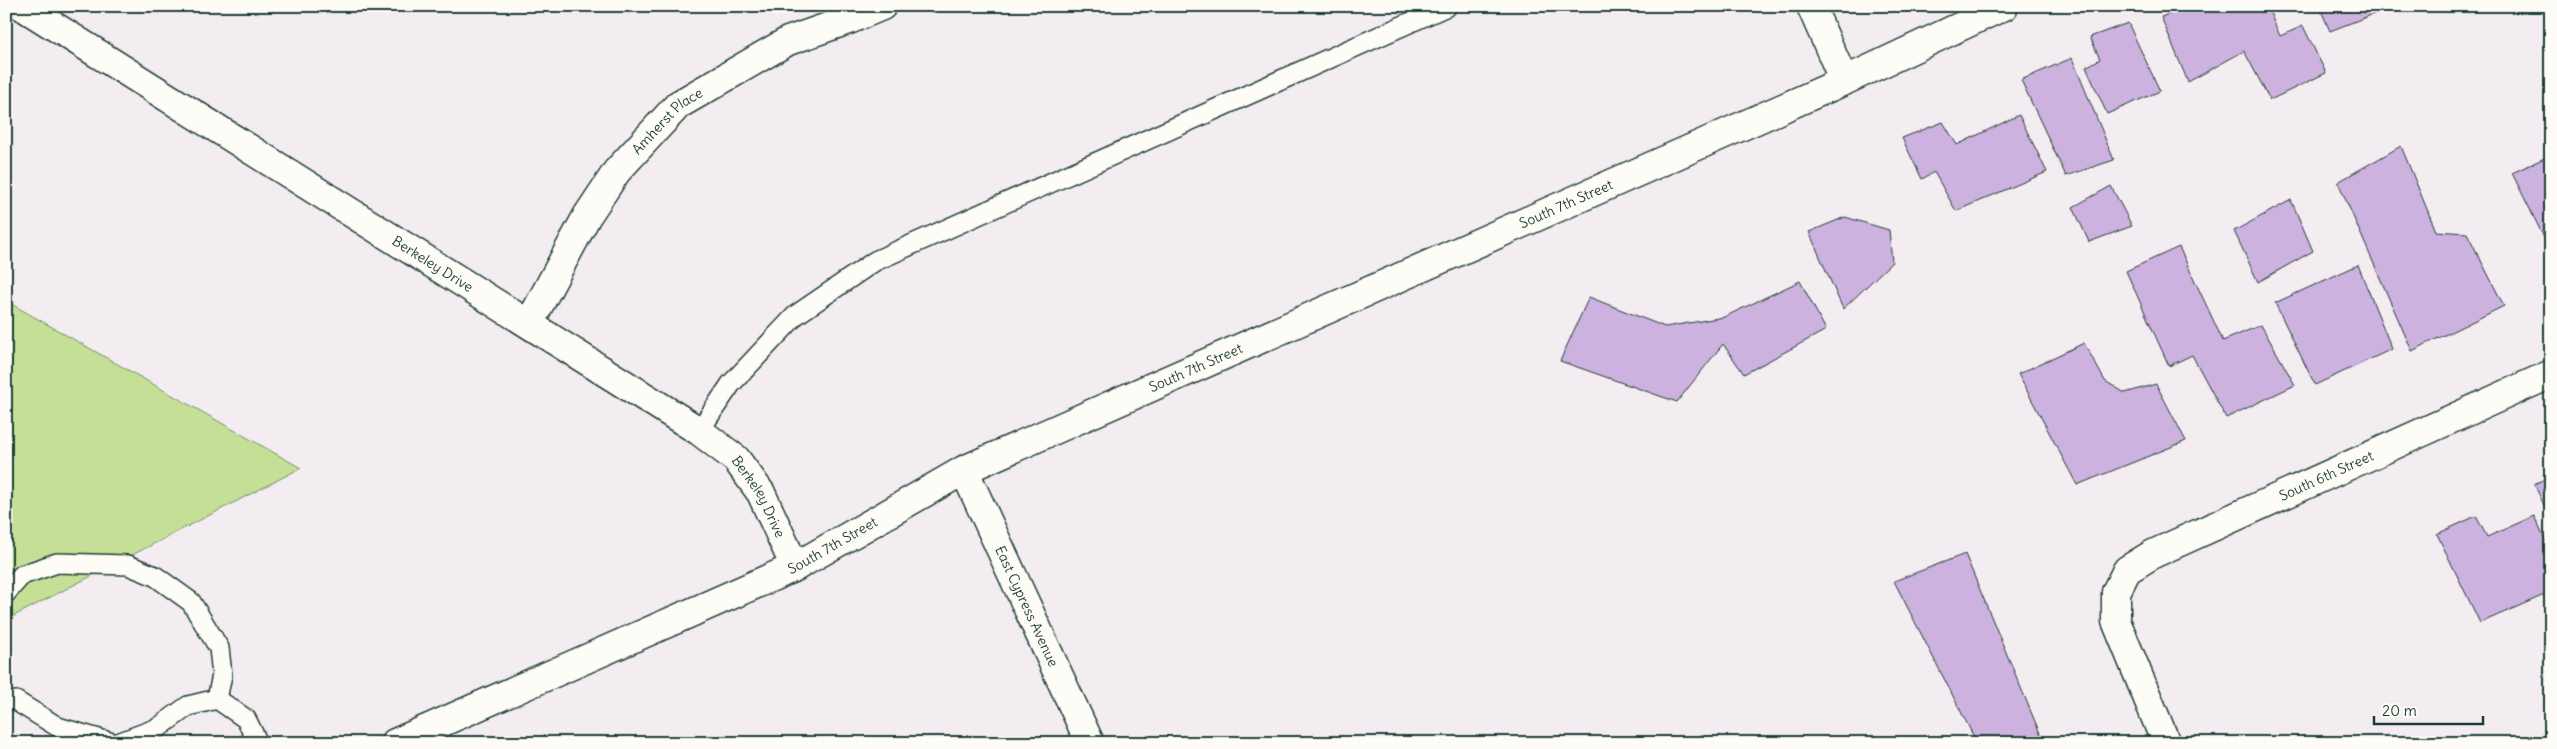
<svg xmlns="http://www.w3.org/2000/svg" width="2557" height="749" font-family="Delius,sans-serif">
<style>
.green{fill:#c5e096;stroke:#728e65}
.building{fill:#cdb1df;stroke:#1f3d34}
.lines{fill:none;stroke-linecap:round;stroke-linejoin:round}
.lane-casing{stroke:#1f3d34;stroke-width:22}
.street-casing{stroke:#1f3d34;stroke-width:31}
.secondary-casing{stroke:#1f3d34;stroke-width:31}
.lane{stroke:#fdfcf7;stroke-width:19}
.street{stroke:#fdfcf7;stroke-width:28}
.secondary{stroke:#fdfcf7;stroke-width:28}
.labels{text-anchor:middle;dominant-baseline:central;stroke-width:4;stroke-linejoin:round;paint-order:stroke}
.street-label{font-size:14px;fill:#1f3d34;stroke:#fdfcf7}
</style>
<rect width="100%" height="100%" fill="#f3edf2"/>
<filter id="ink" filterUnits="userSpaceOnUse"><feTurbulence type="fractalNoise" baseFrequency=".02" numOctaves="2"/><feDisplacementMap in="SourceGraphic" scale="10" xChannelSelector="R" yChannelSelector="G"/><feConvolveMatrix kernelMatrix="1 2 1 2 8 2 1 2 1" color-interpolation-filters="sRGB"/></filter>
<g filter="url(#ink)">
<path class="green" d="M6,301L301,468L6,620Z"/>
<g class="building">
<path d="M2189,6H2267L2280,36L2303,26L2326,73L2270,100L2244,51L2188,82L2161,17Z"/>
<path d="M2319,6H2376L2379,12L2330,31Z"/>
<path d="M2128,23L2160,91L2107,114L2086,67L2100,59L2090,37Z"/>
<path d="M2072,58L2114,160L2066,176L2021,80Z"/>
<path d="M2019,115L2047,172L1956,211L1934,172L1922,179L1902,138L1943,122L1957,145Z"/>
<path d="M2401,146L2436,231L2467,233L2504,306L2412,351L2338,182Z"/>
<path d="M2551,155V252L2512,173Z"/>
<path d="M2111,186L2132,226L2089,242L2073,207Z"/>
<path d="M2291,200L2313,251L2258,282L2234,231Z"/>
<path d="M1845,217L1889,230L1892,262L1843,309L1809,232Z"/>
<path d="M2179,247L2223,341L2261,325L2295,385L2226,418L2192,355L2169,366L2126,271Z"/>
<path d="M2358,265L2392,349L2315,385L2275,303Z"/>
<path d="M1800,281L1826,330L1744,374L1723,344L1677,402L1560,361L1589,297L1665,327L1724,317Z"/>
<path d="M2084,343L2105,381L2125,393L2156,384L2186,441L2077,485L2018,374Z"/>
<path d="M2551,476V520L2534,484Z"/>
<path d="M2476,516L2487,537L2534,516L2551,553V592L2480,623L2437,534Z"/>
<path d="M1965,554L2044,743H1977L1894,581Z"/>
</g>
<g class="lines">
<defs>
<g id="lane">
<path d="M699,431L731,384L796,315L875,261L1447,6"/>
<path d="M6,593L22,575L57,563L128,565L155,576L191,602L219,648L222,675L217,699"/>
<path d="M16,701L58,727L113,743"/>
<path d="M118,743L158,728L188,706L217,699L246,719L258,743"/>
</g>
<g id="street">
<path id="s1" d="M22,6L699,431L736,459L761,493L795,567"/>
<path d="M1811,6L1844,81"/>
<path id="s2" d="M529,324L587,216L617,171L678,105L788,41L851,19L882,6"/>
<path id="s3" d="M2166,743L2116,621V592L2127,570L2153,554L2551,374"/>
</g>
<g id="secondary">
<path id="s4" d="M964,470L1090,743"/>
<path id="s5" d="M395,743L795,567L964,470L1844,81L2004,6"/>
</g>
</defs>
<use href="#lane" class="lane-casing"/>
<use href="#street" class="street-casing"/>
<use href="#secondary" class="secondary-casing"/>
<use href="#lane" class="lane"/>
<use href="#street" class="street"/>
<use href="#secondary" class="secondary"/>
</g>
</g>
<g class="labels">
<g class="street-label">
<text stroke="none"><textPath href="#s2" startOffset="248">Amherst Place</textPath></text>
<text stroke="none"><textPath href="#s5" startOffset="1290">South 7th Street</textPath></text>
<text stroke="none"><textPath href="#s1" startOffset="485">Berkeley Drive</textPath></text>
<text stroke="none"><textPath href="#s5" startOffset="885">South 7th Street</textPath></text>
<text stroke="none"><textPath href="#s3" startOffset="406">South 6th Street</textPath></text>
<text stroke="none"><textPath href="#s1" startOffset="890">Berkeley Drive</textPath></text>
<text stroke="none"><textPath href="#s5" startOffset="480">South 7th Street</textPath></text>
<text stroke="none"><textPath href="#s4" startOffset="150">East Cypress Avenue</textPath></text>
</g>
</g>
<rect width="2557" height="749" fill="none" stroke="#fdfcf7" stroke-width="25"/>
<rect x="12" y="12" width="2532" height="724" fill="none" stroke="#1f3d34" stroke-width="2" filter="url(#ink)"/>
<path d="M2374 716v8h109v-8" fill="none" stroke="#1f3d34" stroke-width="2.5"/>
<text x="2382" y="716" font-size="15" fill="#1f3d34" stroke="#fdfcf7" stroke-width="4" paint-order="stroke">20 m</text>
</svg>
